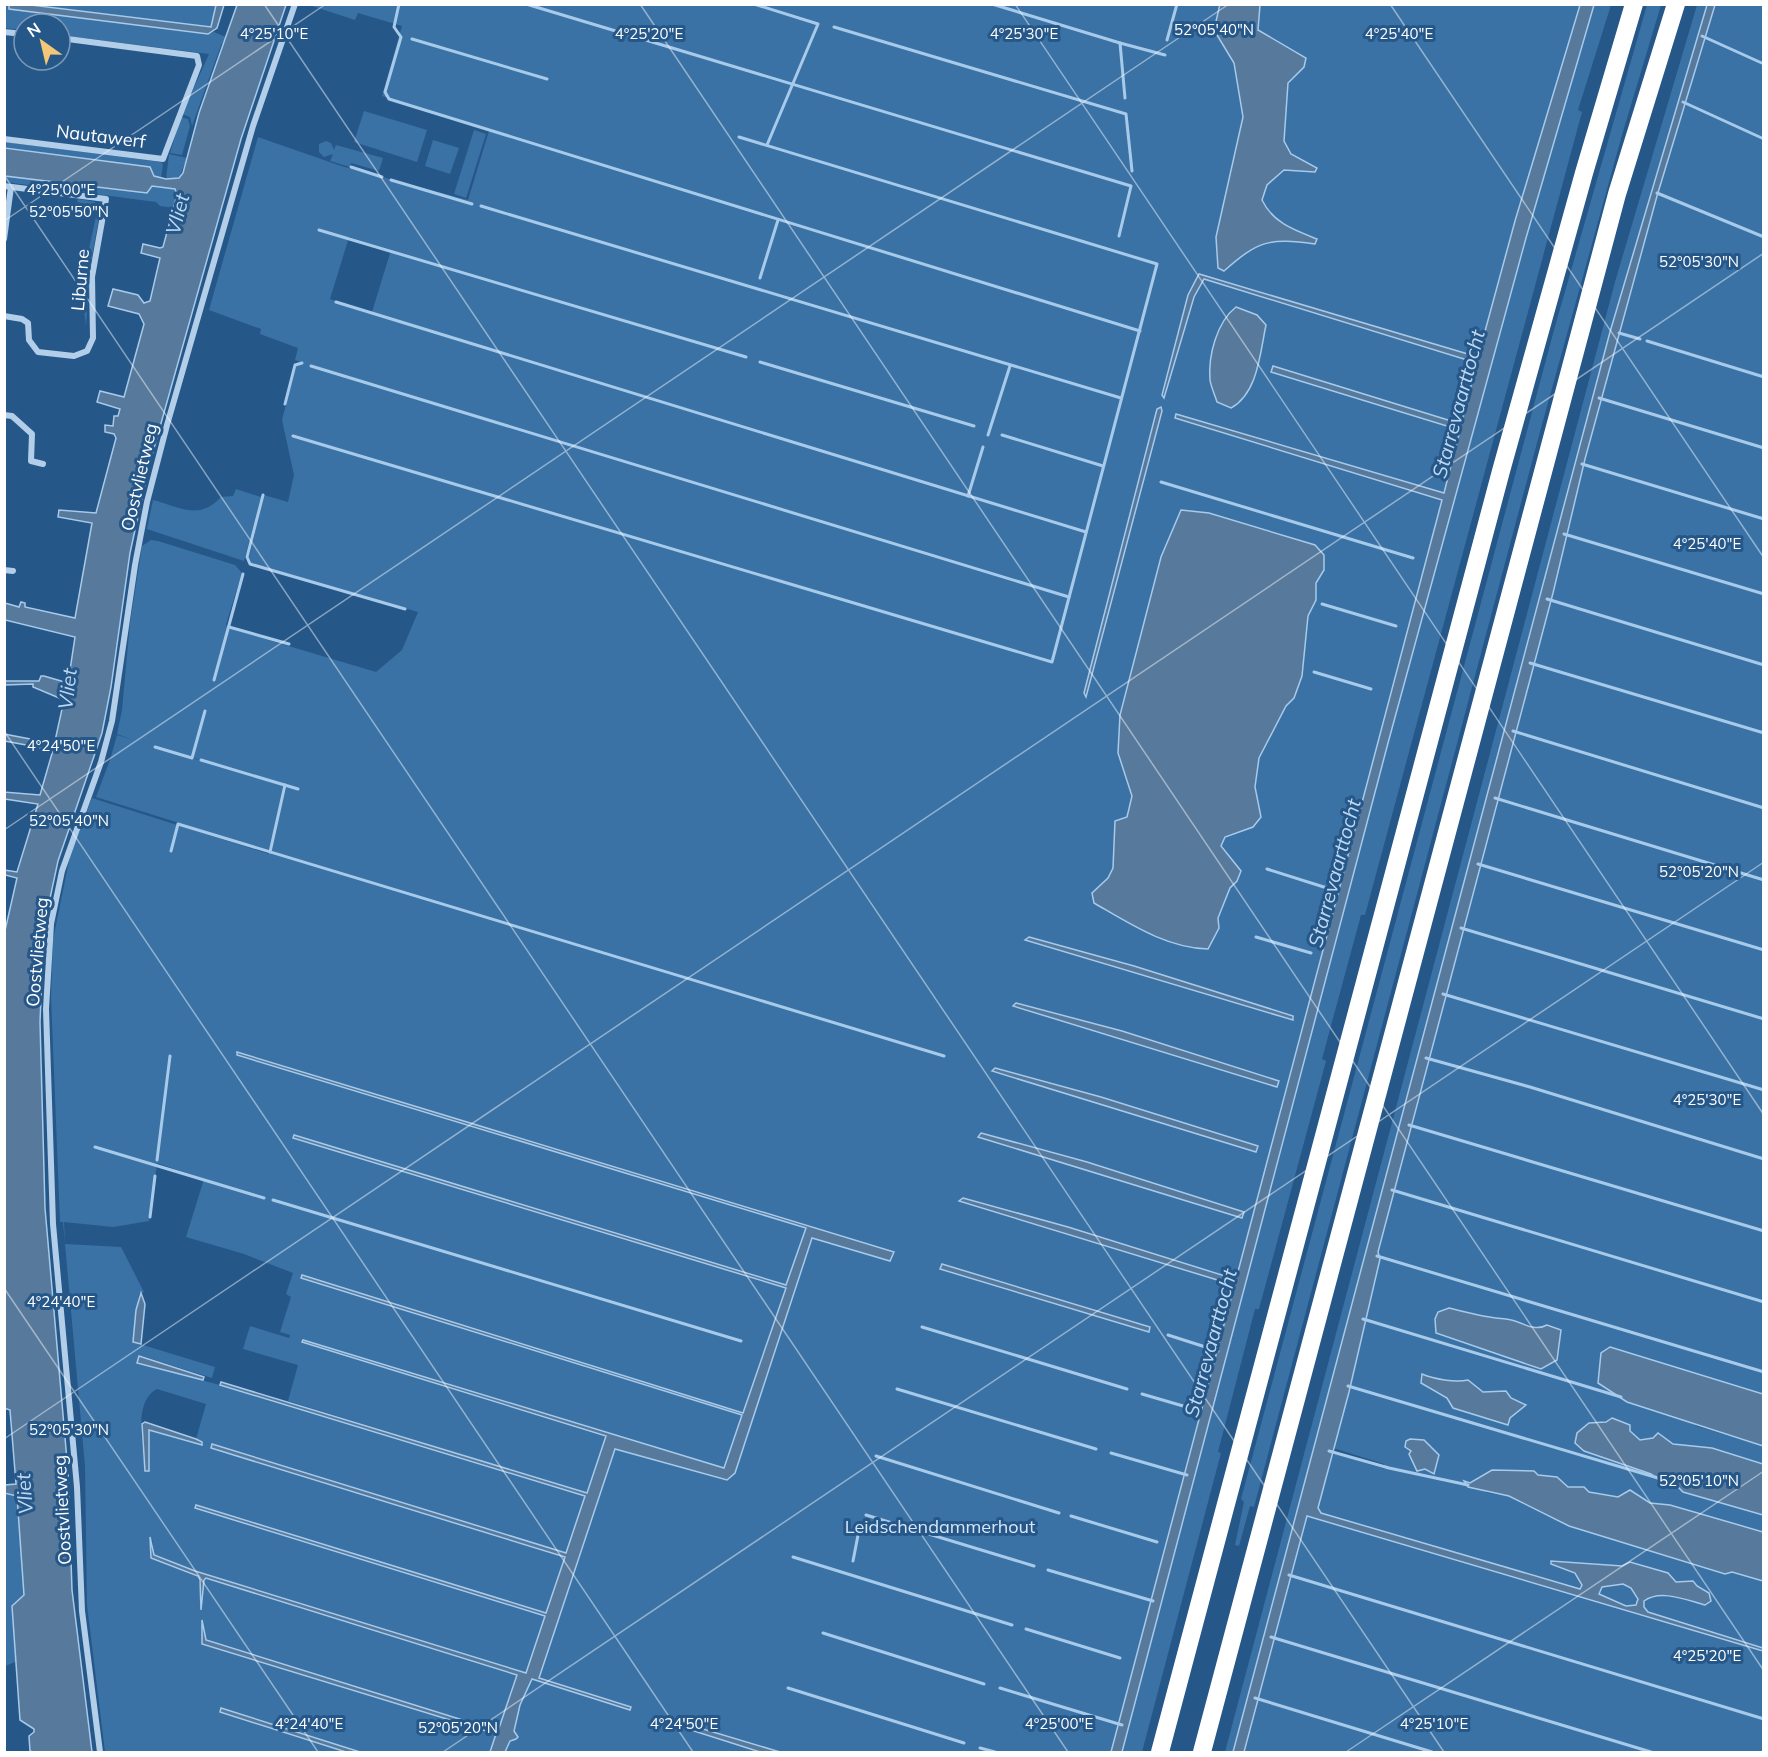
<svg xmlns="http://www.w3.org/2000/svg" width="1768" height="1757" font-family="Mulish,sans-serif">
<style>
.green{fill:#3a72a6;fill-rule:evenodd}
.water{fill:#57799c;stroke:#a7caea;stroke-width:1.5;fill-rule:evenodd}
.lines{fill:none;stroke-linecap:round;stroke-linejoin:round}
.stream{stroke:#a7caea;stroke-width:3}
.street{stroke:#b2cee9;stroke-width:6}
.highway{stroke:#fff;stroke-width:18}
.ticks{fill:none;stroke:#fff;stroke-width:1.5;stroke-opacity:0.45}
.labels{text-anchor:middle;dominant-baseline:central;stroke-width:6;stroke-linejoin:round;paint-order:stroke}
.street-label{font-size:18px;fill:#fff;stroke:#265789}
.park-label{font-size:18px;fill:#d6e7f7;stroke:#265789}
.water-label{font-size:20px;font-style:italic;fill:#bed8f1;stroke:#265789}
.ticks-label{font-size:15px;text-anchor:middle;fill:#fff;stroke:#265789;stroke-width:6;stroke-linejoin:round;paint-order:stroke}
</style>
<rect width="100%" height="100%" fill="#265789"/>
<g class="green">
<path d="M9,4L10,9L207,34L214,32L226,37L221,45L192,126L190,117L182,114L209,54L60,35V24H24V30L5,28V5Z"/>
<path d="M216,4L211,27L31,5Z"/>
<path d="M309,5H1580L1515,221L1374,763L1111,1752H105L87,1605L85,1466L63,1222H60L51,997L53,940L70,856L92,798L269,854L287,785L166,750L284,786L269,851L96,797L110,760L117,735L133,740L117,734L122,710L130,623L142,546L151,540L158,541L235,565L242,573L226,624L228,630L231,629L376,672L402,650L418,612L251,563L249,557L264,495L288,502L294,475L282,420L296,366L303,363L295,360L298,348L260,334L261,329L209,310L258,137L341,166L468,200L489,131L382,96L402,26L358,13L355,20ZM349,237L391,250L372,312L330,299ZM292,435L642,541L293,437ZM238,1052L893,1251V1252L802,1227L237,1055ZM157,1163L204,1179L186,1237L244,1254L293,1273L286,1294L291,1297L280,1332L290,1335L289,1338L250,1326L243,1349L298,1365L288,1401L587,1493L606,1437L303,1342V1340L724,1468L608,1434L529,1676L206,1578L204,1580L202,1601L198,1576L151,1558L152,1538L154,1555L195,1571L526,1673L545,1616L196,1508V1506L546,1613L565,1557L212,1448V1444L566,1553L586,1496L220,1385L137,1363L139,1355L212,1378L215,1367L133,1342L139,1294L144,1292L121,1247L65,1244L64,1222L113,1227L149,1221ZM302,1276L742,1412V1413L741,1415L301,1278ZM157,1389L206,1404L196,1439L202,1442L201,1445L148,1430L145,1470C144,1448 132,1402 157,1389Z"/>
<path d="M1594,5H1611L1578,110L1582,112L1365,915H1361L1322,1059L1326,1061L1259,1309H1255L1218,1452L1221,1453L1142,1752H1122L1388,743L1526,238Z"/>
<path d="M1647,5H1661L1622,135L1538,439L1254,1507L1250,1506L1239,1546L1235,1545L1244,1502L1241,1499L1554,330Z"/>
<path d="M1697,5H1707L1610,332L1233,1752H1225L1615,282Z"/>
<path d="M1715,5H1763V1394L1610,1347L1696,1426L1763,1446V1464L1712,1448L1673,1444L1658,1433L1653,1438L1640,1440C1625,1426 1608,1422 1588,1423L1584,1451L1651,1474L1663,1483L1677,1486L1683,1492L1763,1515V1532L1670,1505L1650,1503L1630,1490L1618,1497L1589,1492L1584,1487H1568L1557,1478L1537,1475L1533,1471L1492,1470L1470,1483L1465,1481L1488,1493L1509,1496L1569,1526L1763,1581V1648L1647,1612L1644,1607V1601C1662,1590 1686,1600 1705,1605L1708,1593L1697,1586L1693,1581L1676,1582L1622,1566L1551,1561V1564L1575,1573L1582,1585L1580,1589L1321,1513L1318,1509L1331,1456L1335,1454L1385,1469L1384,1464L1333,1448L1380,1259L1378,1252L1553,593L1585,459L1657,196ZM1449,1308C1468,1313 1486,1318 1505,1319C1517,1319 1530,1327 1543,1328L1482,1349L1436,1333ZM1422,1374C1434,1380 1455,1383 1468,1380L1483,1392L1506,1391L1511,1398L1525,1404L1510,1418L1509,1425L1453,1408L1447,1398L1429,1389ZM1410,1439L1424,1440L1439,1455L1434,1473C1414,1464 1409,1461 1410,1439Z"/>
<path d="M364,111L427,130L417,162L354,142Z"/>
<path d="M181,117L188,119L190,126L182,155L170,153Z"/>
<path d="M474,130L486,134L466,198L454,194Z"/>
<path d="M433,140L459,148L450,174L425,166Z"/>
<path d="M326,141L331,143L334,150L336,145L383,158L379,171L351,163L350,167L330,161L333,154L324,157L319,152V144Z"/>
<path d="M5,142L161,162L163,164L161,178L153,176L150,167L5,148Z"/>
<path d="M169,154L187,158L179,178L166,179Z"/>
<path d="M5,176L147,193L152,186L175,189L177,195L174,208L160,206L156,202L5,182Z"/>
<path d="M78,199L95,202L100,212L90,267L86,326L81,285L97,212L94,206L77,202Z"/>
<path d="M236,489L261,497L244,561L147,529L153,500C180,507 199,521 221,497L233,496Z"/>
<path d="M4,1492L19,1493L24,1595L23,1659L5,1666Z"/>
<path d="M1306,1515L1763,1651V1752H1244Z"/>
<path d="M1623,1584L1631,1588L1638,1599L1636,1605L1626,1607L1599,1594L1602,1587Z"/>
</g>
<g class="water">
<path d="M1220,4L1260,5L1258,30L1306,58L1304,67L1288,83L1284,141L1291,154L1317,168L1315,172L1284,170L1267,185L1262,200C1273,223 1294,230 1317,239L1315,244C1269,238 1259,240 1224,271L1218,268L1216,237L1243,117L1234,63L1214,30Z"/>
<path d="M9,5H31L211,27L216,5H224L217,28L208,34L9,9Z"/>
<path d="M237,5H286L241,139L149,466L130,553L111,687L102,733L58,861L44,926L40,1022L45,1208L68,1472L72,1590L92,1752H33L30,1751L29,1736L34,1732V1729L20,1720L12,1606L24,1595L17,1496L4,1493L5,1485L16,1484L10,1410L4,1408V935L17,878L5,875L4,870L17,872L38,804L5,799L4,792L40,795L53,750L5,741L4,734L51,743L55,741L64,700L33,687V684L5,685L4,681H39L41,676H44L68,683L75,637L5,620V603L19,607L21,602L25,603V607L75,618L92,523L58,517L59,510L96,513L116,438L114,434L105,432V425L113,426L114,416H118L120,409L97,402L100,391L124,397L144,324L139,314L108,306L113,289L138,295L144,303L150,301L160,258L141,253L143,244L160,248L163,247L177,195L175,189L152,186L147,193L5,176V148L150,167L154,176L166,179L179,178L183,173L199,113Z"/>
<path d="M1580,5H1594L1526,238L1388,743L1122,1752H1111L1442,500L1175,418L1176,414L1444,493L1460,430L1271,372L1273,366L1461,424L1477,363L1204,279L1194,297L1164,398L1162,395L1188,295L1199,274L1478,357L1515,221Z"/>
<path d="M1707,5H1715L1657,196L1585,459L1553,593L1378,1252L1380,1259L1349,1392L1318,1508L1321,1513L1580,1589L1582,1585L1575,1573L1551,1564V1561L1622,1566L1630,1562L1668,1573L1676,1582L1693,1581L1697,1586L1709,1593L1711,1601L1705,1605C1686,1600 1661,1589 1644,1601V1607L1648,1612L1763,1648V1651L1307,1516L1244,1752H1233L1610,332ZM1623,1584L1631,1588L1638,1599L1636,1605L1626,1606L1599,1594L1602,1587Z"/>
<path d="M1236,307L1257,315L1266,325C1260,353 1258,393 1231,408L1217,402C1215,395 1211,387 1210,380C1208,355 1217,322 1236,307Z"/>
<path d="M1161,407L1162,411L1086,697L1084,693L1157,409Z"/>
<path d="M1181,510L1209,513L1315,545L1324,555V570L1316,583V600L1308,616L1302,676L1294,698L1286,706L1259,758L1255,787L1261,817L1253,827L1225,837L1221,846L1241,871L1237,881L1230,888L1218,918L1219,928L1208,949C1166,948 1129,923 1094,903L1092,893L1108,878L1113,868L1115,821L1127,817L1132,796L1118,753L1120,715L1161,557Z"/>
<path d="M1029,937L1134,966L1293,1016V1020L1025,940Z"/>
<path d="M1016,1003L1122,1031L1279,1081L1277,1087L1013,1006Z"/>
<path d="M237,1052L894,1252L890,1261L812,1238L735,1473L727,1480L615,1449L539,1678L631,1707L630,1710L532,1679L520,1705L514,1731L518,1737L516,1739L510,1741L505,1752H490L496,1734L202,1644V1620L206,1640L498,1731L517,1675L206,1578L204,1580L201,1610L200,1580L198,1576L151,1558L150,1537L154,1555L195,1571L526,1673L545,1616L195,1508L196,1505L546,1613L565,1557L211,1448L212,1444L566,1553L585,1496L220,1385L221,1382L587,1493L606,1436L302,1342L303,1340L724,1468L742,1415L301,1278L302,1275L743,1413L786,1288L293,1138L294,1135L786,1285L806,1228L237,1055Z"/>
<path d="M995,1068L1101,1097L1258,1146L1256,1152L992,1071Z"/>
<path d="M981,1133L1087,1162L1244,1212L1242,1218L978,1137Z"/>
<path d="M963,1198L1068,1227L1225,1276L1224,1282L959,1201Z"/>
<path d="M942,1264L1150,1327L1149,1332L940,1269Z"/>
<path d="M141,1293L145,1304L141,1344L133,1342L136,1310Z"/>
<path d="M1449,1308C1468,1313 1486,1318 1506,1319C1520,1320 1533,1333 1547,1325L1561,1330L1557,1360L1541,1369L1436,1333L1435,1319L1438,1312Z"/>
<path d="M1610,1347L1763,1394V1446L1627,1402L1598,1383L1601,1353Z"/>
<path d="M139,1356L204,1377L203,1380L137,1363Z"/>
<path d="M1422,1374C1434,1379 1455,1383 1468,1380L1483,1392L1506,1391L1511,1398L1526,1405L1510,1418L1508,1425L1453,1408L1447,1398L1421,1383Z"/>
<path d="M1612,1418L1630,1425V1431L1640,1440L1653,1438L1658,1433L1673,1444L1712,1448L1763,1464V1515L1683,1492L1677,1486L1663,1483L1651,1474L1584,1451L1575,1443L1577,1433L1589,1423L1606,1422Z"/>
<path d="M145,1422L196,1439L202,1442V1445L149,1430V1471H145L142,1424Z"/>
<path d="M1410,1439L1424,1440L1439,1455L1434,1474L1425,1469L1417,1471L1409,1454L1411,1451L1405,1447L1406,1441Z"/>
<path d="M1492,1470L1534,1471L1538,1475L1557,1477L1568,1487H1584L1589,1492L1618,1497L1630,1490L1650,1503L1670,1505L1763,1532V1581L1732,1572L1725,1574L1569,1526L1509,1496L1468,1487L1464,1481L1470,1483Z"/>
<path d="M221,1708L360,1752H346L220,1712Z"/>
<path d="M673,1720L780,1752H760L672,1724Z"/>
</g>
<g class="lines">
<g class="stream">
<path d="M399,4L394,27L401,37L385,92L389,99L1140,331"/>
<path d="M526,4L1131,186L1119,236"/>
<path d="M754,4L818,24L767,145"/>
<path d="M992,4L1120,43"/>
<path d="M834,27L1126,114L1132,171"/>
<path d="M1702,36L1764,64"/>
<path d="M412,39L547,79"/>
<path d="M1167,40L1177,4"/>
<path d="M1125,98L1120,43L1165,55"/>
<path d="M1683,102L1764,139"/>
<path d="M351,167L382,177"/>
<path d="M391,180L472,204"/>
<path d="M1657,193L1764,237"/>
<path d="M481,206L1121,398"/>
<path d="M319,230L746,357"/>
<path d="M760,278L778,220"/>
<path d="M336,302L1086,532"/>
<path d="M1619,333L1640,339"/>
<path d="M1647,341L1764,377"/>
<path d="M760,362L974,426"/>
<path d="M311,366L1069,597"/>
<path d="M1599,398L1764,448"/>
<path d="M285,404L295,365L302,363"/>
<path d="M988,435L1010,366"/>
<path d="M1002,435L1103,466"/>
<path d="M293,436L1052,662L1157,264L739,137"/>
<path d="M1582,464L1764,519"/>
<path d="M1161,482L1413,558"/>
<path d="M263,495L247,557L250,564L405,609"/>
<path d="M968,496L983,447"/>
<path d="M1564,534L1764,594"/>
<path d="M1547,599L1764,665"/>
<path d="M1322,604L1396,626"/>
<path d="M229,627L289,644"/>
<path d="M1530,663L1764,733"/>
<path d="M1314,672L1371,689"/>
<path d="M214,680L243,574"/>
<path d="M1513,731L1764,808"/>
<path d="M155,747L192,758L205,711"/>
<path d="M201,760L298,789"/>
<path d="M1495,798L1764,880"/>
<path d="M171,851L178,824L944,1056"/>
<path d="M270,852L285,785"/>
<path d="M1478,864L1764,950"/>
<path d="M1267,869L1327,888"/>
<path d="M1461,928L1764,1019"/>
<path d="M1256,937L1311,953"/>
<path d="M1443,994L1764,1090"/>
<path d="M1426,1058L1530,1087L1764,1159"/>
<path d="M1409,1125L1764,1231"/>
<path d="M95,1147L264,1198"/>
<path d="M157,1160L170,1056"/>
<path d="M1392,1190L1764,1302"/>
<path d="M273,1200L741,1341"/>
<path d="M150,1217L155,1176"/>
<path d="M1377,1256L1764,1372"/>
<path d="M1363,1319L1621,1397"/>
<path d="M922,1327L1127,1389"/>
<path d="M1168,1335L1218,1351"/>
<path d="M1348,1386L1658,1478"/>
<path d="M897,1389L1096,1449"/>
<path d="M1142,1394L1190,1408"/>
<path d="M1329,1451L1389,1468L1468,1485"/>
<path d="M1111,1453L1187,1475"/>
<path d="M876,1456L1059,1513"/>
<path d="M866,1515L1034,1566"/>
<path d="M1071,1516L1157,1542"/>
<path d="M793,1557L1012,1625"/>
<path d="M853,1561L860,1525"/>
<path d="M1048,1570L1153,1601"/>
<path d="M1289,1575L1764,1719"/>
<path d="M1026,1629L1120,1658"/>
<path d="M823,1633L984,1684"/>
<path d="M1271,1637L1651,1752"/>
<path d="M788,1688L964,1743"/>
<path d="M1000,1688L1122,1725"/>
<path d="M1255,1698L1432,1752"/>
<path d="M980,1748L995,1752"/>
</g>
<g class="street">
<path d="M4,32L24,34"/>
<path d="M4,139L163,159L199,65L197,56L60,38"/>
<path d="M4,186L106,199L92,277L93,338L87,351L74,356L38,352L29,340L28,323L22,319L4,316"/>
<path d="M4,239L11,187"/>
<path d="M4,415L12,416L32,434L31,461L43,464"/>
<path d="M4,570L13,571"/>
<path d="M100,1752L82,1611L77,1487L53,1224L46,1009L51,924L62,871L101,762L112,721L135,565L147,502L167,425L253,126L295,4"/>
</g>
<g class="highway">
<path d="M1160,1752L1501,471L1584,173L1634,4"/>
<path d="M1202,1752L1617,194L1676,4"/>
</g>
</g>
<path class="ticks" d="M264,4L1444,1752M640,4L1764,1671M1015,4L1764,1115M1390,4L1764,558M4,175L1068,1752M4,221L326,4M4,731L693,1752M4,830L1229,4M4,1288L318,1752M4,1439L1764,253M443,1752L1764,862M1346,1752L1764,1471"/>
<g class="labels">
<g class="street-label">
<text transform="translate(101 136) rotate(7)">Nautawerf</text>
<text transform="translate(80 280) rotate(-85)">Liburne</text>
<text transform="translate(139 477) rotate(-77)">Oostvlietweg</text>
<text transform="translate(37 952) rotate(-85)">Oostvlietweg</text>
<text transform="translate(62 1510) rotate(-93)">Oostvlietweg</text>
</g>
<g class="park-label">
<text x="940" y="1526">Leidschendammerhout</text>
</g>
<g class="water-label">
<text transform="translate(177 214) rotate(-75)">Vliet</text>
<text transform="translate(1458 404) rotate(-75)">Starrevaarttocht</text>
<text transform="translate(67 689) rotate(-83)">Vliet</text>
<text transform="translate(1334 873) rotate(-75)">Starrevaarttocht</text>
<text transform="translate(1210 1343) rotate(-75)">Starrevaarttocht</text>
<text transform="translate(24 1494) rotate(-94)">Vliet</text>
</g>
</g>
<g class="ticks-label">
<text x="1214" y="35">52°05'40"N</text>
<text x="274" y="39">4°25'10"E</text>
<text x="649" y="39">4°25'20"E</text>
<text x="1024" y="39">4°25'30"E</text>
<text x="1399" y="39">4°25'40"E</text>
<text x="61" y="195">4°25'00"E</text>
<text x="69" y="217">52°05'50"N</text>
<text x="1699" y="267">52°05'30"N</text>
<text x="1707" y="549">4°25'40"E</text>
<text x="61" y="751">4°24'50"E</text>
<text x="69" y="826">52°05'40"N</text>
<text x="1699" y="877">52°05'20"N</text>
<text x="1707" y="1105">4°25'30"E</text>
<text x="61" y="1307">4°24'40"E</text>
<text x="69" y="1435">52°05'30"N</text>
<text x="1699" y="1486">52°05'10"N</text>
<text x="1707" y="1661">4°25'20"E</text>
<text x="309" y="1729">4°24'40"E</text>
<text x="684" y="1729">4°24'50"E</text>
<text x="1059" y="1729">4°25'00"E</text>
<text x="1434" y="1729">4°25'10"E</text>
<text x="458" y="1733">52°05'20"N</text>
</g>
<rect width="1768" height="1757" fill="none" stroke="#ffffff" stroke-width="12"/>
<g transform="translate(42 42) rotate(326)"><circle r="28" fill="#265789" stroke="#7d9ab8" stroke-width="1.5"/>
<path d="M0-4.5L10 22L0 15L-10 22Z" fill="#f3c777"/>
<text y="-9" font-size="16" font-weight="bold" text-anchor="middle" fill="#ffffff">N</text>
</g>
</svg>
